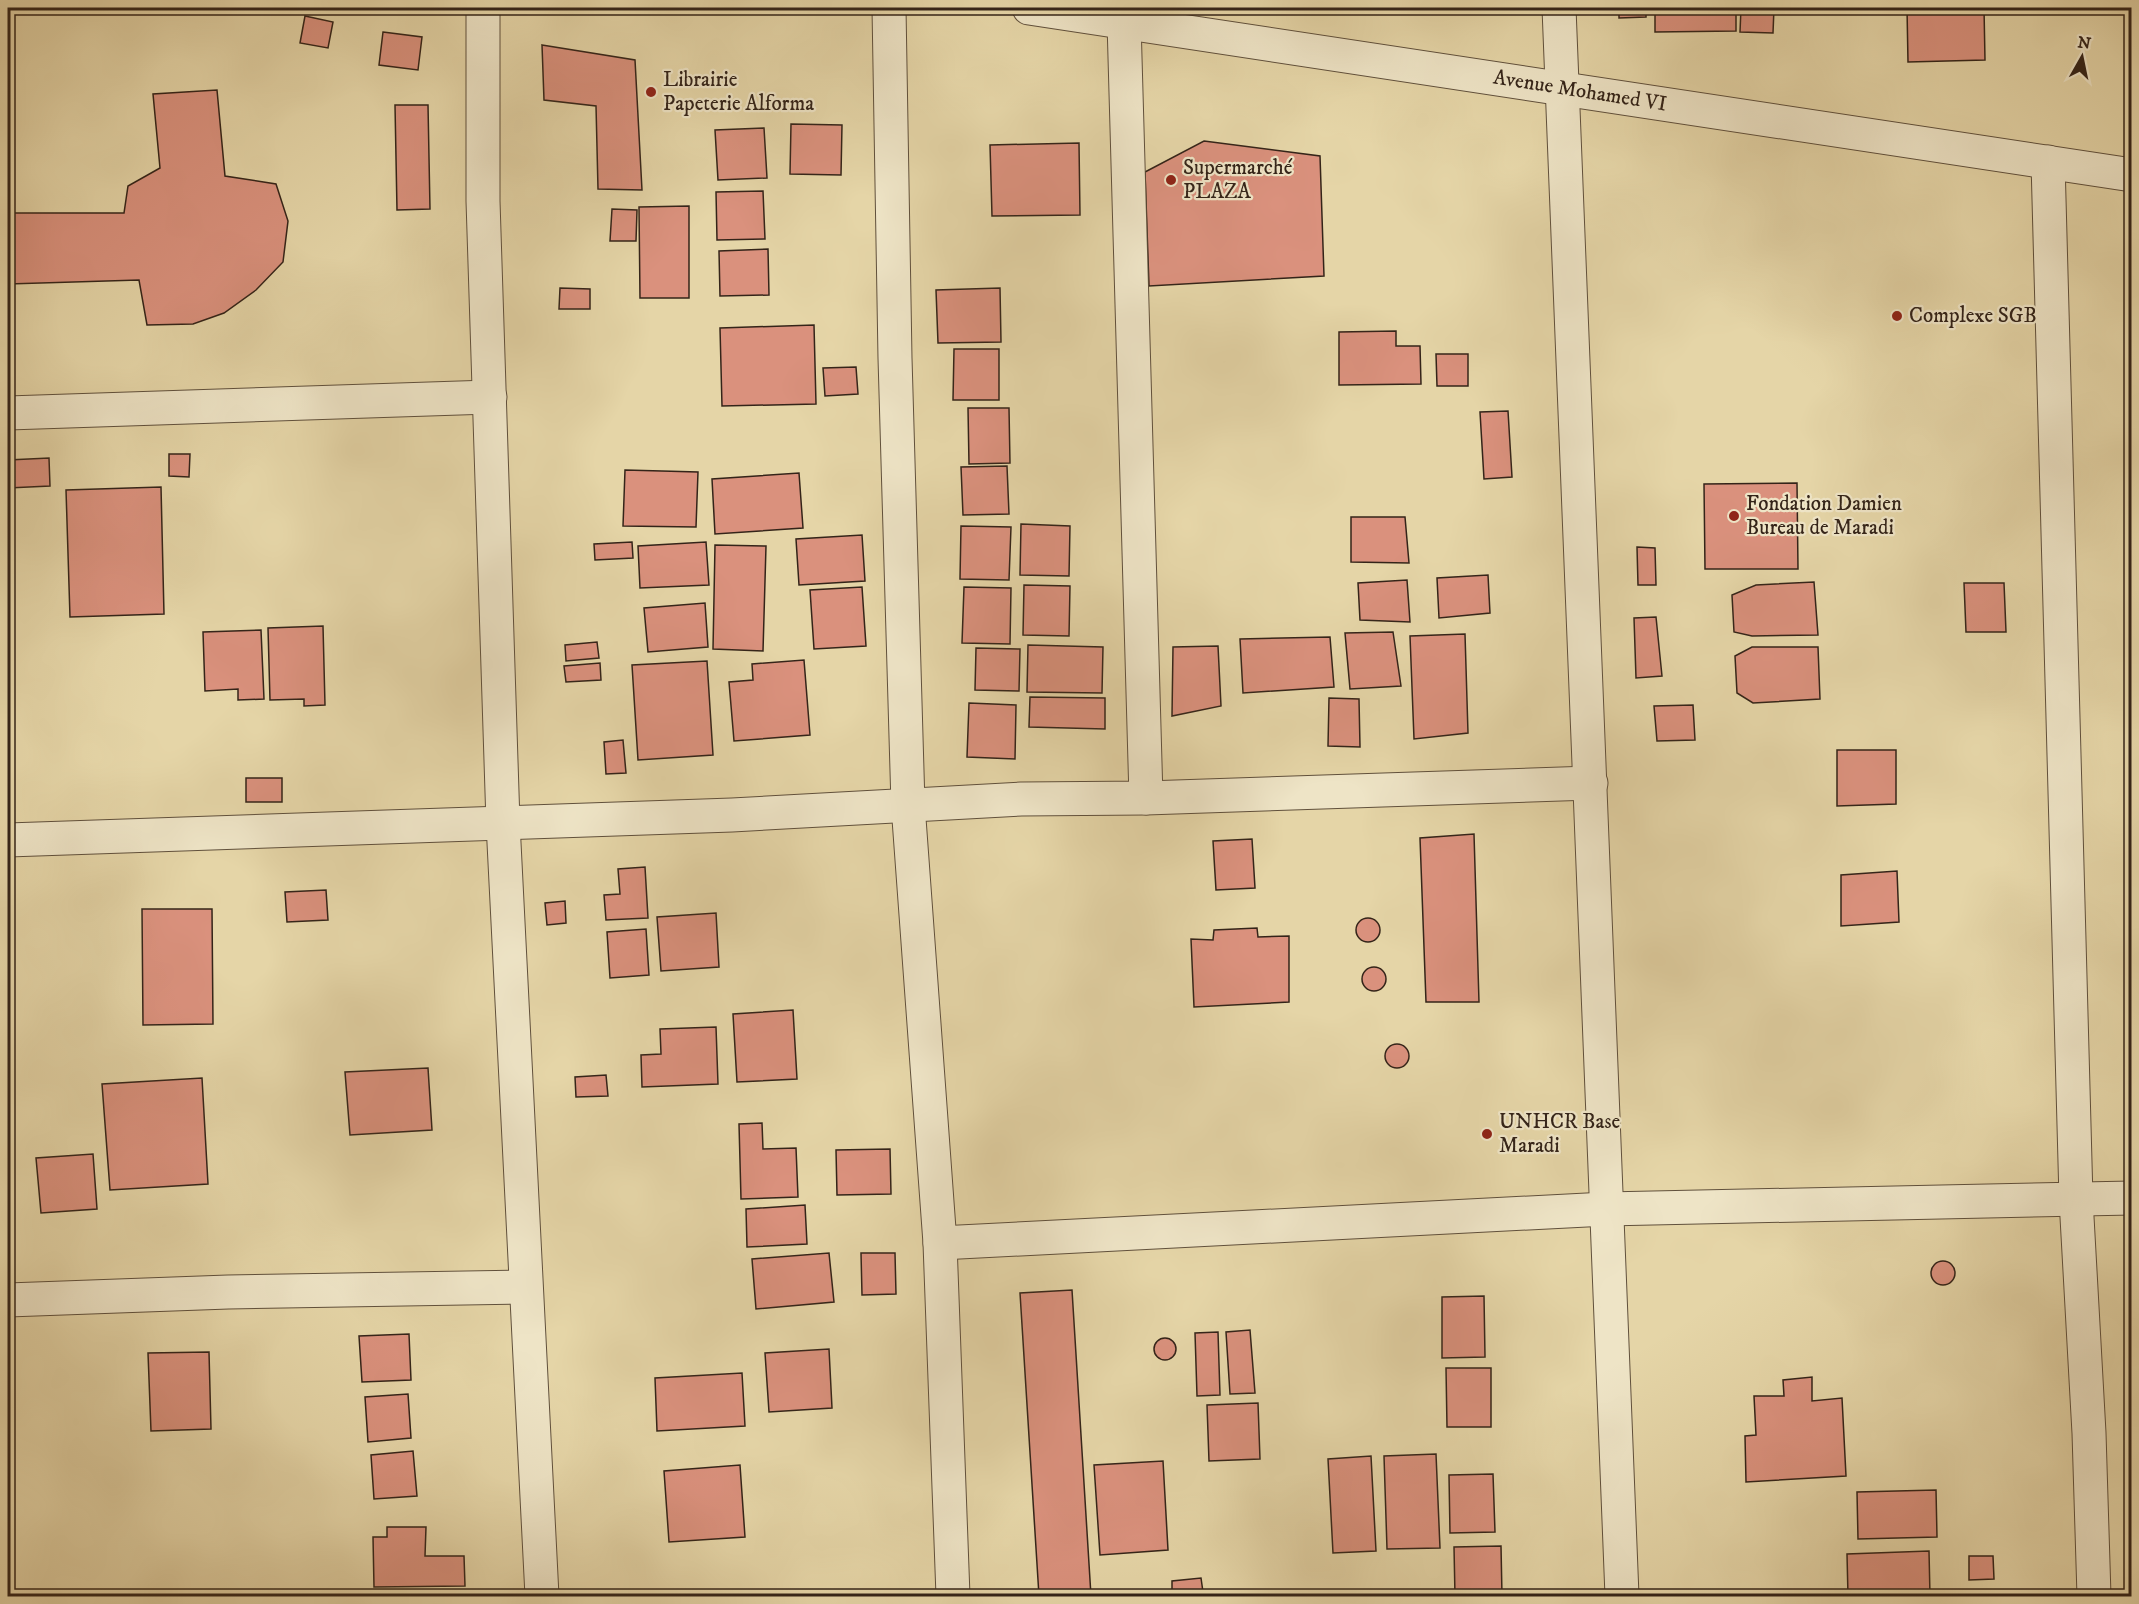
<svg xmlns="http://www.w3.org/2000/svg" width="2139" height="1604" font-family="'IM FELL DW Pica',serif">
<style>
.building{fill:#da917d;stroke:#342419;stroke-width:1.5}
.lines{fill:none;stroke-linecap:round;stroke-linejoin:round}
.minor-casing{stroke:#60503c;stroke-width:35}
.tertiary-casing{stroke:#60503c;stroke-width:35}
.minor{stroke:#eee4c6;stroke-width:33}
.tertiary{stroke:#eee4c6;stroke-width:33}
.poi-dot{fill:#8f2418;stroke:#eee4c6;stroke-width:2}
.labels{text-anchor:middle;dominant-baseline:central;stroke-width:4.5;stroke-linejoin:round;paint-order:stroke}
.poi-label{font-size:21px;fill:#342419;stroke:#eee4c6;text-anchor:start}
.street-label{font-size:21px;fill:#342419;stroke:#eee4c6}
</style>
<rect width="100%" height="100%" fill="#e5d5a7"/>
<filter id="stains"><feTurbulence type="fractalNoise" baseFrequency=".00333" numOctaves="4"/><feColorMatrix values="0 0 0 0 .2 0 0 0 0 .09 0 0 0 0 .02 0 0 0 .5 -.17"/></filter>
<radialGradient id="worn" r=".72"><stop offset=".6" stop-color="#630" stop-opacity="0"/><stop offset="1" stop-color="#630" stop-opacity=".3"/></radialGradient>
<g class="building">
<path d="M1619,8H1646V17L1619,18Z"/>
<path d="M1655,8H1736V31L1655,32Z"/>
<path d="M1741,8H1774L1773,33L1740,32Z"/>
<path d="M1907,8H1984L1985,60L1908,62Z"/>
<path d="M305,16L333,22L328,48L300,43Z"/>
<path d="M383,32L422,37L418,70L379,65Z"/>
<path d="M542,45L635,60L642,190L598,189L596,106L544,100Z"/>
<path d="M217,90L225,176L276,184L288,221L283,262L256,290L224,313L193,324L147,325L139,280L8,284V213H124L128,186L160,168L153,94Z"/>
<path d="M395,105H428L430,209L397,210Z"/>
<path d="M791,124L842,125L841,175L790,174Z"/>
<path d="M764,128L767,178L718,180L715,130Z"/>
<path d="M1204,141L1320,156L1324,276L1149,286L1145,172Z"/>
<path d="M1079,143L1080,215L992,216L990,145Z"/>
<path d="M763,191L765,239L717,240L716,192Z"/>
<path d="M689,206V298H640L639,207Z"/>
<path d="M612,209L637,210L636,241H610Z"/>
<path d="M768,249L769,295L720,296L719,251Z"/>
<path d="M560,288L590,289V309H559Z"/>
<path d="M1000,288L1001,342L938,343L936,290Z"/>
<path d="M814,325L816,404L722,406L720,328Z"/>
<path d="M1396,331V346H1420L1421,384L1339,385V332Z"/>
<path d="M954,349H999V400H953Z"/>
<path d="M1436,354H1468V386H1437Z"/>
<path d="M856,367L858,394L825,396L823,368Z"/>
<path d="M968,408H1009L1010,463L969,464Z"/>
<path d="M1508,411L1512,477L1484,479L1480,412Z"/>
<path d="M169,454H190L189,477L169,476Z"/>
<path d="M49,458L50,486L8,488V460Z"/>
<path d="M1007,466L1009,514L963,515L961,467Z"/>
<path d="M625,470L698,472L696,527L623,526Z"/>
<path d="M799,473L803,528L715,534L712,479Z"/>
<path d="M1797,483L1798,569H1705L1704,484Z"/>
<path d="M161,487L164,614L70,617L66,490Z"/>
<path d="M1351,517H1405L1409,563L1351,562Z"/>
<path d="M1021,524L1070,526L1069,576L1020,575Z"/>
<path d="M961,526L1011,527L1009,580L960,579Z"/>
<path d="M862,535L865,581L799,585L796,539Z"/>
<path d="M632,542L633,558L595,560L594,544Z"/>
<path d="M706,542L709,585L640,588L638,546Z"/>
<path d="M715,545L766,546L763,651L713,649Z"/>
<path d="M1637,547L1655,548L1656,585H1638Z"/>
<path d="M1488,575L1490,613L1439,618L1437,578Z"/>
<path d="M1407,580L1410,622L1360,620L1358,583Z"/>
<path d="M1814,582L1818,635L1752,636L1734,632L1732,595L1756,585Z"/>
<path d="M1964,583H2004L2006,632H1966Z"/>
<path d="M1024,585L1070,586L1069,636L1023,635Z"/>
<path d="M862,587L866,646L814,649L810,590Z"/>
<path d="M964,587L1011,588L1010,644L962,643Z"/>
<path d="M705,603L708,647L648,652L644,608Z"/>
<path d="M1656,617L1662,676L1636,678L1634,618Z"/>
<path d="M323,626L325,705L304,706V699L270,700L268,628Z"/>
<path d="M261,630L264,699L238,700V689L205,691L203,632Z"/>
<path d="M1393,632L1401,686L1350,689L1345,633Z"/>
<path d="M1465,634L1468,733L1414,739L1410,636Z"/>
<path d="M1330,637L1334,687L1243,693L1240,639Z"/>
<path d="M597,642L599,658L566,661L565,645Z"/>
<path d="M1028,645L1103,647L1102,693L1027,692Z"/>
<path d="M1218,646L1221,706L1172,716L1173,647Z"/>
<path d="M1752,647H1818L1820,699L1753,703L1737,693L1735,656Z"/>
<path d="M976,648L1020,649L1019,691L975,690Z"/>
<path d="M804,660L810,735L734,741L729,682L753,680L752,664Z"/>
<path d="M707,661L713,755L638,760L632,665Z"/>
<path d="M600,663L601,680L566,682L564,666Z"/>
<path d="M1030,697L1105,698V729L1029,727Z"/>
<path d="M1329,698L1359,699L1360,747L1328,746Z"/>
<path d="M969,703L1016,705L1015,759L967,757Z"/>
<path d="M1693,705L1695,740L1657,741L1654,706Z"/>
<path d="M623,740L626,773L606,774L604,742Z"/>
<path d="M1837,750H1896V804L1837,806Z"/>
<rect x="246" y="778" width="36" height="24"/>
<path d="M1474,834L1479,1002H1426L1420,838Z"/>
<path d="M1252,839L1255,888L1216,890L1213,841Z"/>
<path d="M645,867L648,918L606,920L604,895L620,894L618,869Z"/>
<path d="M1897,871L1899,922L1841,926V875Z"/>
<path d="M326,890L328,920L287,922L285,892Z"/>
<path d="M565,901L566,923L547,925L545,903Z"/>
<path d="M142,909H212L213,1024L143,1025Z"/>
<path d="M716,913L719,967L661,971L657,917Z"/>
<circle cx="1368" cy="930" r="12"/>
<path d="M1257,928L1258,937L1289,936V1002L1194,1007L1191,939L1213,940L1214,930Z"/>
<path d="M646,929L649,975L610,978L607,932Z"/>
<circle cx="1374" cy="979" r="12"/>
<path d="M793,1010L797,1079L737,1082L733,1014Z"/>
<path d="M716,1027L718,1084L642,1087L641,1055L661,1054L660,1029Z"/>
<circle cx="1397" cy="1056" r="12"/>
<path d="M428,1068L432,1130L350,1135L345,1072Z"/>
<path d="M606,1075L608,1096L576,1097L575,1077Z"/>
<path d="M202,1078L208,1184L110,1190L102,1084Z"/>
<path d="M762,1123L763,1149L796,1148L798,1197L741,1199L739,1124Z"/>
<path d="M890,1149L891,1194L837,1195L836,1150Z"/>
<path d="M93,1154L97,1209L41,1213L36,1158Z"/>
<path d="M805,1205L807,1244L747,1247L746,1209Z"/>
<path d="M829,1253L834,1302L756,1309L752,1259Z"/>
<path d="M861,1253H895L896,1294L862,1295Z"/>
<circle cx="1943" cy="1273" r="12"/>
<path d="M1072,1290L1091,1596H1039L1020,1293Z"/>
<path d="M1484,1296L1485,1357L1442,1358V1297Z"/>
<path d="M1250,1330L1255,1393L1230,1394L1226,1332Z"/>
<path d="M1218,1332L1220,1395L1197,1396L1195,1333Z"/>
<path d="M409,1334L411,1380L362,1382L359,1336Z"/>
<circle cx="1165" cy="1349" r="11"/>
<path d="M829,1349L832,1408L769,1412L765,1353Z"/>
<path d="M209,1352L211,1429L151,1431L148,1353Z"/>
<path d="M1446,1368H1491V1427H1447Z"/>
<path d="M742,1373L745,1426L657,1431L655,1378Z"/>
<path d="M1812,1377V1401L1842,1398L1846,1476L1746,1482L1745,1436L1756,1435L1754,1396H1784L1783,1380Z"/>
<path d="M408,1394L411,1438L368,1442L365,1397Z"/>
<path d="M1258,1403L1260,1459L1209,1461L1207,1405Z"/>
<path d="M413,1451L417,1496L374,1499L371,1455Z"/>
<path d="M1436,1454L1440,1548L1387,1549L1384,1456Z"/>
<path d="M1371,1456L1376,1551L1333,1553L1328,1459Z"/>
<path d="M1163,1461L1168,1550L1100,1555L1094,1465Z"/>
<path d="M740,1465L745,1537L669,1542L664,1471Z"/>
<path d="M1493,1474L1495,1532L1450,1533L1449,1475Z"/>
<path d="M1936,1490L1937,1537L1858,1539L1857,1492Z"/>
<path d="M387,1527H426L425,1556H464L465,1586L374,1587L373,1537H387Z"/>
<path d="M1501,1546L1502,1596H1455L1454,1547Z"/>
<path d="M1929,1551L1930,1596H1848L1847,1554Z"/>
<path d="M1969,1556H1993L1994,1579L1969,1580Z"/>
<path d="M1201,1578L1203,1592L1172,1596V1581Z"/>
</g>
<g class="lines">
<defs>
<g id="minor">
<path d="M483,8V201L503,823L542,1596"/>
<path d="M889,8L895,358L908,805L940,1243L953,1596"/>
<path d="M1559,8L1622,1596"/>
<path d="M1124,22L1146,798"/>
<path d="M2048,162L2076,1199L2089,1433L2094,1596"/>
<path d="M8,413L490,397"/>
<path d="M8,840L732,815L1021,799L1146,798L1591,783"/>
<path d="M940,1243L1606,1209L2132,1198"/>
<path d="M8,1300L228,1292L525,1287"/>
</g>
<path id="tertiary" d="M1029,8L2132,175"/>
</defs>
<use href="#minor" class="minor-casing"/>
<use href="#tertiary" class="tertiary-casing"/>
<use href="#minor" class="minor"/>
<use href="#tertiary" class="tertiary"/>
</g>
<g class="poi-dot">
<circle cx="651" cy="92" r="6"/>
<circle cx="1171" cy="180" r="6"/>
<circle cx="1897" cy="316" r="6"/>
<circle cx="1734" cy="516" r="6"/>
<circle cx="1487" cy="1134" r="6"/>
</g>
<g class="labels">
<g class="poi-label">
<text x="663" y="80">Librairie<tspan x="663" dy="24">Papeterie Alforma</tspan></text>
<text x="1183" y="168">Supermarché<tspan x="1183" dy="24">PLAZA</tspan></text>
<text x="1909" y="316">Complexe SGB</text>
<text x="1746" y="504">Fondation Damien<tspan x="1746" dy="24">Bureau de Maradi</tspan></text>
<text x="1499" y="1122">UNHCR Base<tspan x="1499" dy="24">Maradi</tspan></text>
</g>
<g class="street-label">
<text transform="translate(1580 91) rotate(9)">Avenue Mohamed VI</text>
</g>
</g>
<rect width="2139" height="1604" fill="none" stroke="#e5d5a7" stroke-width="30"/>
<rect x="9" y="9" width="2121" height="1586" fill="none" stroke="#342419" stroke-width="3"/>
<rect x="15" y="15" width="2109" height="1574" fill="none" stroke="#342419" stroke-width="1.5"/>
<g transform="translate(2082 57) rotate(9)" stroke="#eee4c6" stroke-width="4.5" paint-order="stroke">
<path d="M0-4.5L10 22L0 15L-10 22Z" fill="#342419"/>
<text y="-9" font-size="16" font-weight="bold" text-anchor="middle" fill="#342419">N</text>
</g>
<rect width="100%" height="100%" filter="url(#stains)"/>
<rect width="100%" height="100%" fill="url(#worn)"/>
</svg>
